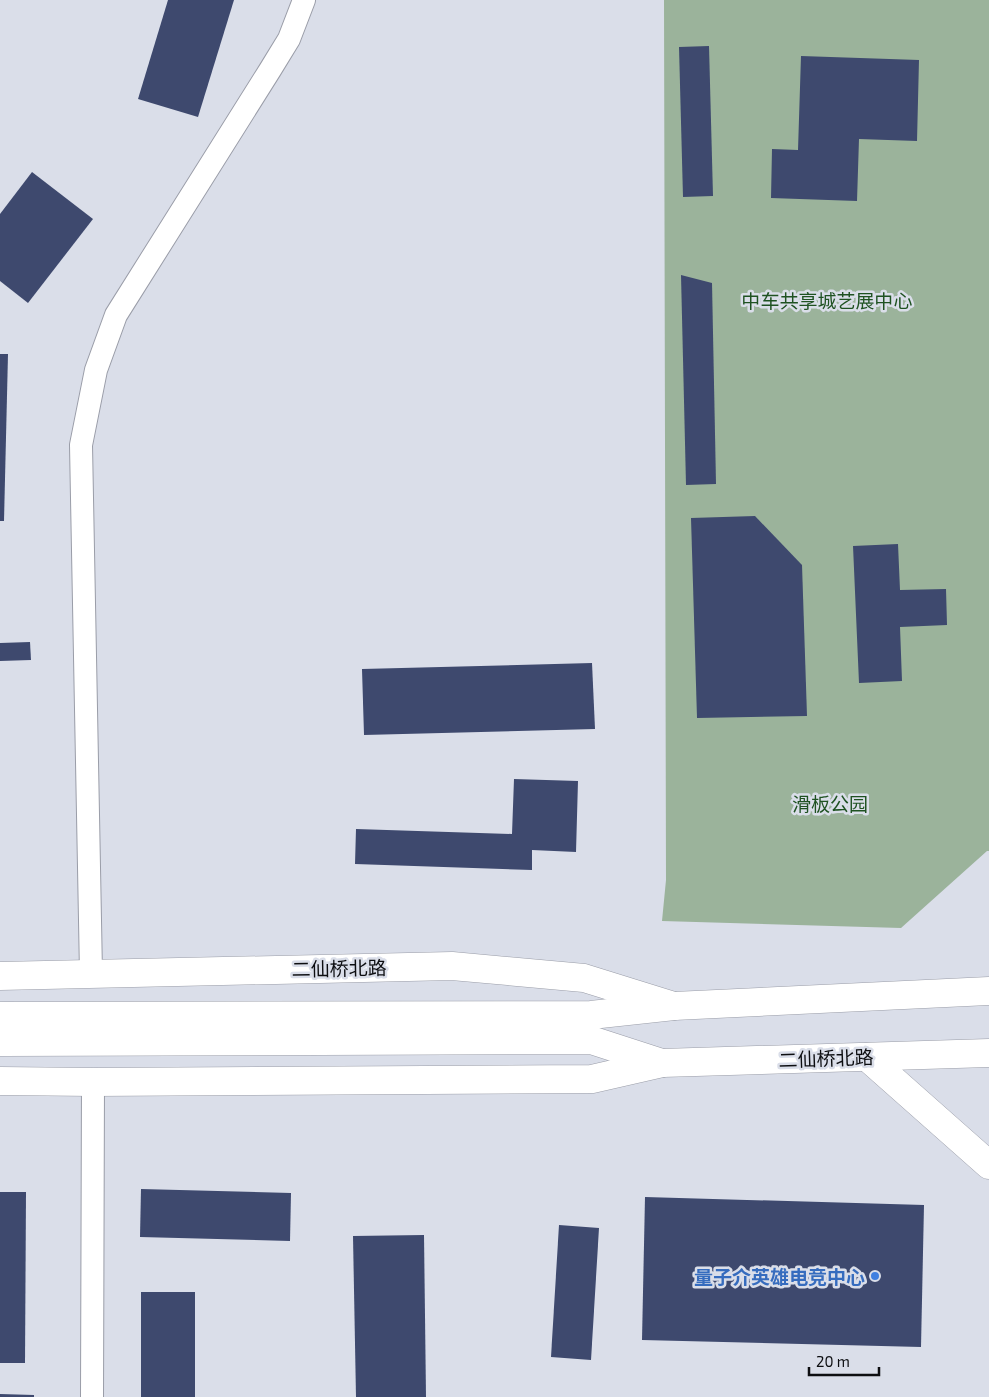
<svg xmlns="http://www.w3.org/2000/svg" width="989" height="1397" font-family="'Exo 2','Noto Sans SC',sans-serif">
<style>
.green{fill:#9bb39b}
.building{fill:#3e496e}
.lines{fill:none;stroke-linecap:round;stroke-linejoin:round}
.minor-casing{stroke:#9a9da8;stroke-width:24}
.tertiary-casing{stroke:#9a9da8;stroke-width:29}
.secondary-casing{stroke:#9a9da8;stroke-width:29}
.primary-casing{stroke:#9a9da8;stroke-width:29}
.minor{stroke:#fff;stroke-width:22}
.tertiary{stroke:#fff;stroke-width:28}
.secondary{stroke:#fff;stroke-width:28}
.primary{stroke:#fff;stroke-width:28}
.shop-dot{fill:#3f7fe0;stroke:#dadee9;stroke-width:2}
.labels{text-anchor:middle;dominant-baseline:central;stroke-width:5;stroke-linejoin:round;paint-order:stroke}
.park-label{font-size:19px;fill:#1f5222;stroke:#dadee9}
.street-label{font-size:19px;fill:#0d0e11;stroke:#dadee9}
.shop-label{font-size:19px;font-weight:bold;fill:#366cbe;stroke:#dadee9;text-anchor:end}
</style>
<rect width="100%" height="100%" fill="#dadee9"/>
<path class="green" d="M664,0H989V851H987L901,928L662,921L666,880Z"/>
<g class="building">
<path d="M168,0H234L198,117L138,99Z"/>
<path d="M709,46L713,196L683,197L679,47Z"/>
<path d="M801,56L919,60L917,141L859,139L857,201L771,198L772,149L798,150Z"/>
<path d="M32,172L93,219L28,303L0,281V214Z"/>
<path d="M681,275L712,283L716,484L686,485Z"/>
<path d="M0,354H8L4,521H0Z"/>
<path d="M755,516L802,565L807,716L697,718L691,518Z"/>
<path d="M898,544L900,590L946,589L947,625L900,627L902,681L859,683L853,546Z"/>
<path d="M30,642L31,660L0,661V643Z"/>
<path d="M592,663L595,729L364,735L362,669Z"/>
<path d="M514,779L578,781L576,852L532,850V870L355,864L356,829L512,834Z"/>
<path d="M141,1189L291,1193L290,1241L140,1237Z"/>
<path d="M0,1192H26L25,1363H0Z"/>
<path d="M645,1197L924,1205L921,1347L642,1340Z"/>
<path d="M559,1225L599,1228L591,1360L551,1357Z"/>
<path d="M424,1235L426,1397H356L353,1236Z"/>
<rect x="141" y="1292" width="54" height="105"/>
<path d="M0,1394L34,1395V1397H0Z"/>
</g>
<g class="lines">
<defs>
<g id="minor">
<path d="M91,973L81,445L96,370L116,315L270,70L289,39L304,0"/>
<path d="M92,1397L93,1082"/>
</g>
<path id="tertiary" d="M867,1057L989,1165"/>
<g id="secondary">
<path d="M0,976L452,966L584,978L674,1006"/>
<path d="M0,1081L93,1082L592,1079L662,1063"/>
</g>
<g id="primary">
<path d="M0,1016L591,1015L674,1006L989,991"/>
<path d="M0,1042L591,1040L662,1063L989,1053"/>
</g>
</defs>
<use href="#minor" class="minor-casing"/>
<use href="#tertiary" class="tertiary-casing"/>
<use href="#secondary" class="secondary-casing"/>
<use href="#primary" class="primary-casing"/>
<use href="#minor" class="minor"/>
<use href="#tertiary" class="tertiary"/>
<use href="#secondary" class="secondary"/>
<use href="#primary" class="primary"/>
</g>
<circle class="shop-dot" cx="875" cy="1276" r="5"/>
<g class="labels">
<g class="park-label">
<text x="827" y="300">中车共享城艺展中心</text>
<text x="830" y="803">滑板公园</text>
</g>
<g class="street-label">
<text transform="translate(339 968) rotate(-1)">二仙桥北路</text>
<text transform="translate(826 1058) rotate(-2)">二仙桥北路</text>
</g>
<g class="shop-label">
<text x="865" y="1276">量子介英雄电竞中心</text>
</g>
</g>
<path d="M809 1367v8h70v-8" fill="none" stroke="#0d0e11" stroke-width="2.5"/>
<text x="816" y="1367" font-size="15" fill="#0d0e11" stroke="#dadee9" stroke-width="4" paint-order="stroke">20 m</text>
</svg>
